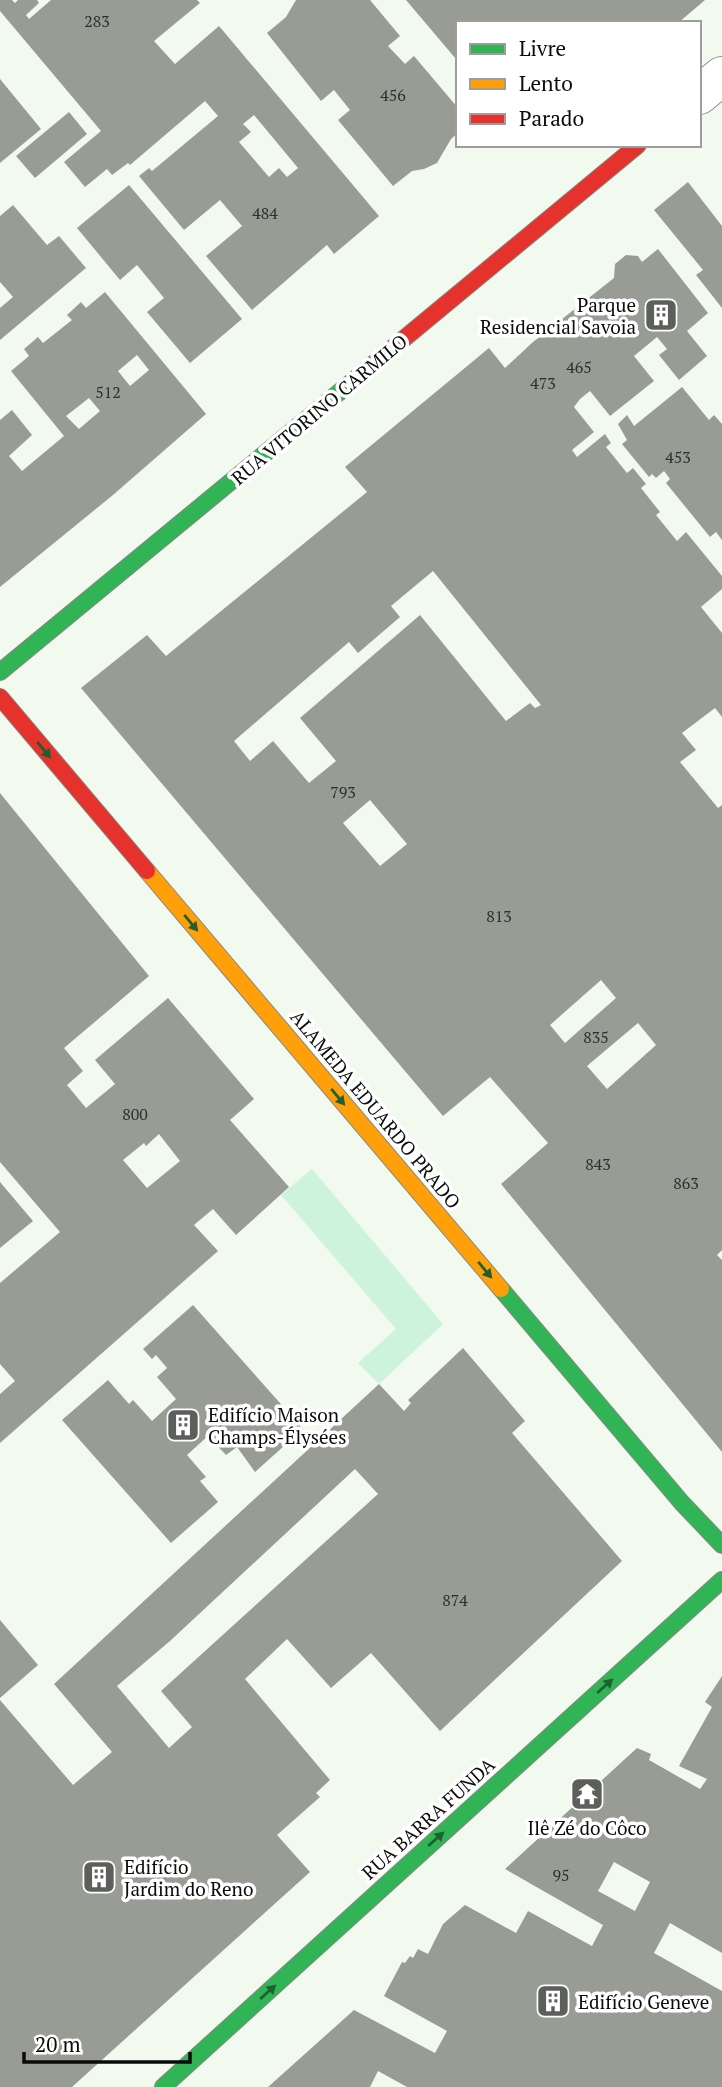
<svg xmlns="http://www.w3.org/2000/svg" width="722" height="2087" font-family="'PT Serif',serif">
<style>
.green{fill:#cdf3da}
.building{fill:#989c95;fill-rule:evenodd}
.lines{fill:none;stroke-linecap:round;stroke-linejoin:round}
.street-casing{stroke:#8f938e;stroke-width:40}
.fast-casing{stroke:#868984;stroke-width:18}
.slow-casing{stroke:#868984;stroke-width:18}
.jam-casing{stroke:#868984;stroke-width:18}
.street{stroke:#fdfefd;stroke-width:38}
.fast{stroke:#30b455;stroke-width:16}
.slow{stroke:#ff9f0a;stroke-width:16}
.jam{stroke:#e5322d;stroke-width:16}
.oneway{fill:#1e6030}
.labels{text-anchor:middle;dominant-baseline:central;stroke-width:7;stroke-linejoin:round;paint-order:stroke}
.number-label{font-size:16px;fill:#2e2f2e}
.poi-label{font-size:19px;fill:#0b0b0b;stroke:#fff;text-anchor:start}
.street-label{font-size:19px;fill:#0b0b0b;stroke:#fff}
</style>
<rect width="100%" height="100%" fill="#f2faef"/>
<path class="green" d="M312,1169L443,1324L379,1384L358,1363L396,1329L281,1195Z"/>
<g class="building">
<path d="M0,0H12L15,3L18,0H37L39,3L26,15L29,19L51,0H197L200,3L154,41L175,64L219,26L379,216L334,254L327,245L252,310L206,256L242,226L220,200L184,230L139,176L149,168L152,171L218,116L205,101L130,165L128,163L112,175L107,169L85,187L64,162L101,131L0,11ZM254,115L298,168L287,177L279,168L269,177L239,142L251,132L243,124Z"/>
<path d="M296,0H370L400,36L388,46L405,64L414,56L458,108V133L451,139L437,163L424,169L412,171L393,186L338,120L350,110L334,90L321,101L267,33L286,17Z"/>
<path d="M406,0H705L678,23H458V58L456,59Z"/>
<path d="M0,79L41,129L0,163Z"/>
<path d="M69,112L87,134L35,178L16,156Z"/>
<path d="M688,182L722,226V308L696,275L703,270L654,210Z"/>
<path d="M129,185L242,319L190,363L147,312L164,298L137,265L120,280L77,228Z"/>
<path d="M13,205L47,245L59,236L86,268L0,340V308L13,297L0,282V216Z"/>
<path d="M658,249L708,313L687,331L707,356L679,380L659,355L667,349L657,337L634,356L654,381L610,416L590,391L580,399L574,407L594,432L572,450L577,457L605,434L611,443L606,447L627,473L633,468L646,484L641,488L660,512L656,515L677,541L686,532L722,576V589L701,607L722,633V717L715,708L682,733L696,750L680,762L718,808L722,805V1250L717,1255L722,1260V1452L501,1184L548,1143L490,1077L443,1116L81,688L147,635L166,656L367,492L345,467L489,348L505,368L533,342L614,278L615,264L626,255L638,256L642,262ZM433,571L541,705L535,708L530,703L506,721L420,615L300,718L336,761L309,783L273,741L250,761L234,741L349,642L358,653L400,617L391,606ZM370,800L407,844L380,866L343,823ZM601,980L616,998L565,1043L550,1025ZM638,1023L656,1045L607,1089L587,1066Z"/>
<path d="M105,292L206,414L113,495L0,587V420L12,410L32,435L9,456L22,471L64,436L11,371L29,356L24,349L38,337L43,343L72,320L67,315L81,302L86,308ZM137,355L149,370L130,386L118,371ZM89,398L100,411L79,429L66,416Z"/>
<path d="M682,387L709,420L714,415L722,424V540L716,532L710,537L666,483L670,479L664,471L656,478L652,474L649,477L622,444L627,440L618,424L627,415L634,426Z"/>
<path d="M0,793L149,976L64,1048L83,1071L67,1085L86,1108L115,1084L95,1060L168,998L254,1099L230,1120L289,1187L236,1235L213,1209L194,1225L218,1251L0,1443V1394L15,1381L0,1364V1283L60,1232L0,1162ZM159,1134L180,1161L147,1188L123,1160L144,1143L146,1146Z"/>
<path d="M0,1182L33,1221L0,1248Z"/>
<path d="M193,1305L303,1429L255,1472L237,1447L226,1455L208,1436L187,1455L206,1477L200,1481L218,1502L171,1543L62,1420L108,1380L129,1404L133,1400L152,1421L176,1399L157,1377L167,1368L156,1355L152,1359L143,1349Z"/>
<path d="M463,1348L525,1421L512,1433L622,1561L440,1731L371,1653L331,1688L287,1639L245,1679L330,1780L316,1793L320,1797L277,1835L310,1872L72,2087H0V1700L73,1785L112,1752L54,1684L379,1384L404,1411L411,1403L408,1400ZM355,1469L378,1494L161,1691L192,1727L169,1748L117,1686L170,1641Z"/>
<path d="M0,1620L38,1665L0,1698Z"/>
<path d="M722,1676V1953L670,1923L654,1953L722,1991V2087H407L378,2071L370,2087H268L354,2010L435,2053L447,2031L384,1996L402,1962L405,1963L410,1956L413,1958L418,1949L428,1954L443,1924L465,1905L516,1933L528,1911L592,1946L603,1925L505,1869L637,1748L651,1754L649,1760L700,1789L707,1779L679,1766L712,1707L705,1702ZM614,1862L650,1882L635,1911L598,1891Z"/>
</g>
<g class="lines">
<defs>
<path id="street" d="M699,95L722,76"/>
<g id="fast">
<path d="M0,672L354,380"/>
<path d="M501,1289L682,1503L722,1545"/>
<path d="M163,2087L722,1580"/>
</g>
<path id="slow" d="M147,871L501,1289"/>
<g id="jam">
<path d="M354,380L638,145"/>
<path d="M0,697L147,871"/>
</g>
</defs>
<use href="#street" class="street-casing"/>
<use href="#fast" class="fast-casing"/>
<use href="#slow" class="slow-casing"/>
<use href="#jam" class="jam-casing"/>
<use href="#street" class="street"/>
<use href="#fast" class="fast"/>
<use href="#slow" class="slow"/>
<use href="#jam" class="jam"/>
</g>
<defs><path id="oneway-solid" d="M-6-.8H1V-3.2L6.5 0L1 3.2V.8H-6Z" transform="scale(1.75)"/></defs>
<g class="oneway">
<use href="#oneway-solid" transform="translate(44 750) rotate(50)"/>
<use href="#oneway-solid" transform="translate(191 923) rotate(50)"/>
<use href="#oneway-solid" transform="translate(338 1097) rotate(50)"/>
<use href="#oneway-solid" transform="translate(485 1270) rotate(50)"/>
<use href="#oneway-solid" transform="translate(605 1686) rotate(-42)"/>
<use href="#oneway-solid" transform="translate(436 1839) rotate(-42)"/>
<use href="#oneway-solid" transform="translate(268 1992) rotate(-42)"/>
</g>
<defs>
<symbol id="building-square" viewBox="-11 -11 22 22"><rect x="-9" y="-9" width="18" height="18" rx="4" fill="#5c5f5b" stroke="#fff"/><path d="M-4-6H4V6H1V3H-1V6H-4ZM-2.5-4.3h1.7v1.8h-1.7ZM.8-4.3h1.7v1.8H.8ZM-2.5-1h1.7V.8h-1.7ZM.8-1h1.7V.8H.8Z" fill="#fff"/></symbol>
<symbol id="temple-square" viewBox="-11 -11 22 22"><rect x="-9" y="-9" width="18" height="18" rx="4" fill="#5c5f5b" stroke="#fff"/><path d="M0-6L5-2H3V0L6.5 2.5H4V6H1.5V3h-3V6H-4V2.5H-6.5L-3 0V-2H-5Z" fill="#fff"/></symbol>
</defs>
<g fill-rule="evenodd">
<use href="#building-square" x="642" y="296" width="38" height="38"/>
<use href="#building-square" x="164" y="1406" width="38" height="38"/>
<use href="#temple-square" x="568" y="1775" width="38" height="38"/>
<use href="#building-square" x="80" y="1858" width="38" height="38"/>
<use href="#building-square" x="534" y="1982" width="38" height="38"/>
</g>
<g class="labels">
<g class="number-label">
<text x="97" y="21">283</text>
<text x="393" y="95">456</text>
<text x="265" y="213">484</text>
<text x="579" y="367">465</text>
<text x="543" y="383">473</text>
<text x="108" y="392">512</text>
<text x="678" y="457">453</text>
<text x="343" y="792">793</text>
<text x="499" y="916">813</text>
<text x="596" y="1037">835</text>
<text x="135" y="1114">800</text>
<text x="598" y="1164">843</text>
<text x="686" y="1183">863</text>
<text x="455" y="1600">874</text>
<text x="561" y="1875">95</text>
</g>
<g class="poi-label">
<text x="636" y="304" text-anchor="end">Parque<tspan x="636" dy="22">Residencial Savoia</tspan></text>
<text x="208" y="1414">Edifício Maison<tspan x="208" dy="22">Champs-Élysées</tspan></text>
<text x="587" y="1827" text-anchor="middle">Ilê Zé do Côco</text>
<text x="124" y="1866">Edifício<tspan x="124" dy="22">Jardim do Reno</tspan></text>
<text x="578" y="2001">Edifício Geneve</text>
</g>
<g class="street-label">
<text transform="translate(319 409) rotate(-40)">RUA VITORINO CARMILO</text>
<text transform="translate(376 1109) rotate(50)">ALAMEDA EDUARDO PRADO</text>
<text transform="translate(428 1818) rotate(-42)">RUA BARRA FUNDA</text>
</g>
</g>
<rect x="456" y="21" width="245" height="126" fill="#ffffff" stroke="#9d9d9d" stroke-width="2"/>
<rect x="470" y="44" width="35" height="10" fill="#30b455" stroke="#9d9d9d" stroke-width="2"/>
<text x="519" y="56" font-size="21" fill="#0b0b0b">Livre</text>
<rect x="470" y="79" width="35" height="10" fill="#ff9f0a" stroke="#9d9d9d" stroke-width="2"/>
<text x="519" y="91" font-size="21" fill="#0b0b0b">Lento</text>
<rect x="470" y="114" width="35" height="10" fill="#e5322d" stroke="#9d9d9d" stroke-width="2"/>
<text x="519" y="126" font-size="21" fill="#0b0b0b">Parado</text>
<path d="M24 2052v10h166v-10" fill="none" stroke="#0b0b0b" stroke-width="3.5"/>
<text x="35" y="2052" font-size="21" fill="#0b0b0b" stroke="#ffffff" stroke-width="5" paint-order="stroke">20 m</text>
</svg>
